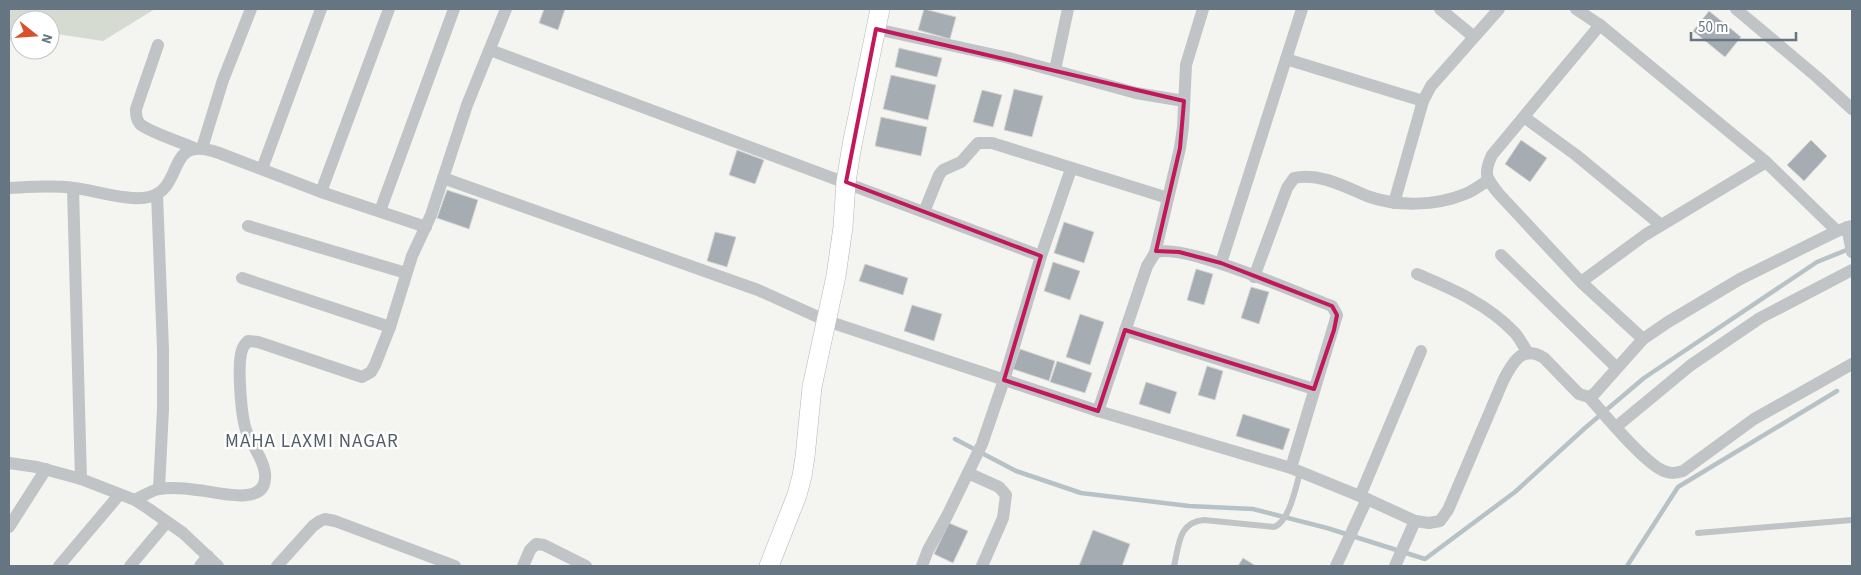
<svg xmlns="http://www.w3.org/2000/svg" width="1861" height="575" font-family="'Source Sans 3',sans-serif">
<style>
.green{fill:#d6dbd2}
.lines{fill:none;stroke-linecap:round;stroke-linejoin:round}
.stream{stroke:#b6c2c6;stroke-width:4.5}
.building{fill:#a5adb2;stroke:#d6d6d3}
.secondary-casing{stroke:#b0b6ba;stroke-width:20}
.lane{stroke:#c0c4c7;stroke-width:6}
.street{stroke:#c0c4c7;stroke-width:12}
.secondary{stroke:#fff;stroke-width:19}
.marked{fill:none;stroke:#c2185b;stroke-width:4;stroke-linejoin:round}
.labels{text-anchor:middle;dominant-baseline:central;stroke-width:5;stroke-linejoin:round;paint-order:stroke}
.neighbourhood-label{font-size:19px;letter-spacing:1px;fill:#525e66;stroke:#fff}
</style>
<rect width="100%" height="100%" fill="#f4f4f1"/>
<path class="green" d="M9,9H155L103,41L50,33V20H20V39L9,41Z"/>
<g class="lines">
<g class="stream">
<path d="M955,439L1016,471L1081,493L1189,506L1253,509L1327,528L1425,559L1515,492L1585,428L1644,378L1817,262L1849,249"/>
<path d="M1627,566L1678,487L1837,391"/>
</g>
</g>
<g class="building">
<path d="M544,9H565L558,30L539,23Z"/>
<path d="M924,9L956,17L950,39L918,30Z"/>
<path d="M1709,11L1741,37L1725,57L1693,31Z"/>
<path d="M899,48L942,58L937,77L895,67Z"/>
<path d="M891,75L936,85L928,120L883,109Z"/>
<path d="M1014,89L1043,96L1032,137L1004,130Z"/>
<path d="M982,90L1002,95L993,127L973,122Z"/>
<path d="M881,117L927,127L921,156L875,146Z"/>
<path d="M1521,140L1547,158L1530,182L1505,164Z"/>
<path d="M1811,140L1827,156L1804,181L1787,165Z"/>
<path d="M737,150L764,160L755,184L729,175Z"/>
<path d="M447,190L478,200L469,229L437,218Z"/>
<path d="M1064,222L1094,232L1084,263L1054,253Z"/>
<path d="M715,232L736,237L727,267L707,261Z"/>
<path d="M1053,262L1080,271L1070,300L1044,291Z"/>
<path d="M865,264L908,278L903,295L859,281Z"/>
<path d="M1196,269L1213,274L1204,305L1187,300Z"/>
<path d="M1251,287L1269,292L1259,324L1241,318Z"/>
<path d="M912,305L942,314L934,341L904,331Z"/>
<path d="M1080,314L1104,322L1090,365L1066,357Z"/>
<path d="M1020,349L1055,361L1049,381L1013,369Z"/>
<path d="M1057,361L1092,373L1085,393L1050,382Z"/>
<path d="M1207,366L1223,371L1215,400L1198,395Z"/>
<path d="M1146,382L1177,392L1170,414L1139,404Z"/>
<path d="M1243,414L1290,429L1283,450L1236,436Z"/>
<path d="M949,523L968,531L953,563L934,554Z"/>
<path d="M1093,530L1130,544L1122,566H1079Z"/>
<path d="M1243,558L1256,566H1238Z"/>
</g>
<g class="lines">
<defs>
<path id="secondary" d="M769,566L797,495L802,476L805,457L812,387L836,276L843,227L846,182L852,145L880,9"/>
</defs>
<use href="#secondary" class="secondary-casing"/>
<g class="lane">
<path d="M1698,533L1852,520"/>
<path d="M1174,566C1179,546 1178,522 1204,520L1274,527C1289,522 1296,487 1300,472"/>
</g>
<g class="street">
<path d="M1440,9L1474,37"/>
<path d="M1576,9L1600,25L1766,162L1837,231"/>
<path d="M1736,9L1817,77L1852,109"/>
<path d="M1600,25L1492,155C1483,174 1486,178 1499,194L1581,282L1643,339"/>
<path d="M876,29L1009,58L1136,93L1184,101"/>
<path d="M158,45L136,109C136,115 136,119 140,124C149,132 181,142 194,148"/>
<path d="M490,50L1041,256"/>
<path d="M1286,59L1423,101"/>
<path d="M1055,70L1068,9"/>
<path d="M1524,117L1576,155L1661,225"/>
<path d="M202,148L223,80L251,9"/>
<path d="M262,169L321,9"/>
<path d="M443,178L758,290L827,321L1098,411L1291,468L1367,499L1415,521L1429,523L1440,521L1448,510L1503,381C1511,365 1522,343 1544,358L1579,394L1589,397C1604,414 1645,464 1664,471C1671,474 1676,473 1683,471L1754,419L1852,364"/>
<path d="M9,188C30,187 52,185 74,188C94,190 130,202 149,197C186,188 164,133 219,153L321,192L426,227"/>
<path d="M73,188L81,479"/>
<path d="M321,192L389,9"/>
<path d="M157,194L163,349V409L159,489"/>
<path d="M1394,203L1423,101L1431,86L1499,9"/>
<path d="M380,211L454,9"/>
<path d="M924,212L939,175L943,170L961,162L978,143H992L1168,198"/>
<path d="M248,226L406,273"/>
<path d="M1847,227L1852,252"/>
<path d="M1155,253L1180,148L1183,127L1186,65L1203,9"/>
<path d="M1501,255L1617,368"/>
<path d="M1221,263L1302,9"/>
<path d="M1417,274C1452,289 1488,304 1515,333C1520,339 1524,347 1528,353"/>
<path d="M1254,277L1287,188L1294,178C1318,172 1346,187 1367,196C1397,207 1436,206 1465,194C1473,191 1481,185 1488,180"/>
<path d="M242,278L390,327"/>
<path d="M1581,282L1645,235L1766,162"/>
<path d="M1125,330L1314,389"/>
<path d="M1589,397L1595,393L1643,339L1668,322L1740,279L1837,231L1852,226"/>
<path d="M1098,411L1147,266L1155,253C1179,241 1295,292 1324,303L1332,306L1337,315L1291,468"/>
<path d="M1616,427L1691,365L1760,318L1852,270"/>
<path d="M9,463L37,467L81,479L135,500L149,509L183,533L218,566"/>
<path d="M968,473L999,487L1006,495L1003,518L982,566"/>
<path d="M1360,496L1421,351"/>
<path d="M135,500C142,496 151,491 159,489C171,487 185,488 197,490C213,491 263,507 265,479C267,463 251,445 246,430C241,415 237,364 242,350C243,346 245,344 248,341L258,342L362,377L371,372L375,365L390,327L412,256L431,215L467,105L506,9"/>
<path d="M9,527L46,469"/>
<path d="M59,566L119,495"/>
<path d="M130,566L167,522"/>
<path d="M200,566L208,556"/>
<path d="M277,566L313,526L320,521L325,519L335,521L455,566"/>
<path d="M523,566L530,550L536,544L544,545L586,566"/>
<path d="M922,566L928,550L947,516L982,444L1004,380L1041,256L1071,169"/>
<path d="M1336,566L1367,499"/>
<path d="M1395,566L1415,521"/>
</g>
<use href="#secondary" class="secondary"/>
</g>
<path class="marked" d="M876,29L1184,101L1180,148L1156,251L1179,252L1221,263L1332,306L1337,315L1334,330L1314,389L1125,330L1098,411L1004,380L1041,256L846,182Z"/>
<g class="labels">
<g class="neighbourhood-label">
<text x="312" y="441">MAHA LAXMI NAGAR</text>
</g>
</g>
<rect width="1861" height="575" fill="none" stroke="#657581" stroke-width="20"/>
<g transform="translate(35 35) rotate(107)"><circle r="24" fill="#ffffff" stroke="#c1c8cd"/>
<path d="M0-4L9 19L0 12L-9 19Z" fill="#db4f2a"/>
<text y="-8" font-size="14" font-weight="bold" text-anchor="middle" fill="#657581">N</text>
</g>
<path d="M1691 32v8h105v-8" fill="none" stroke="#657581" stroke-width="2.5"/>
<text x="1698" y="32" font-size="15" fill="#657581" stroke="#ffffff" stroke-width="4" paint-order="stroke">50 m</text>
</svg>
